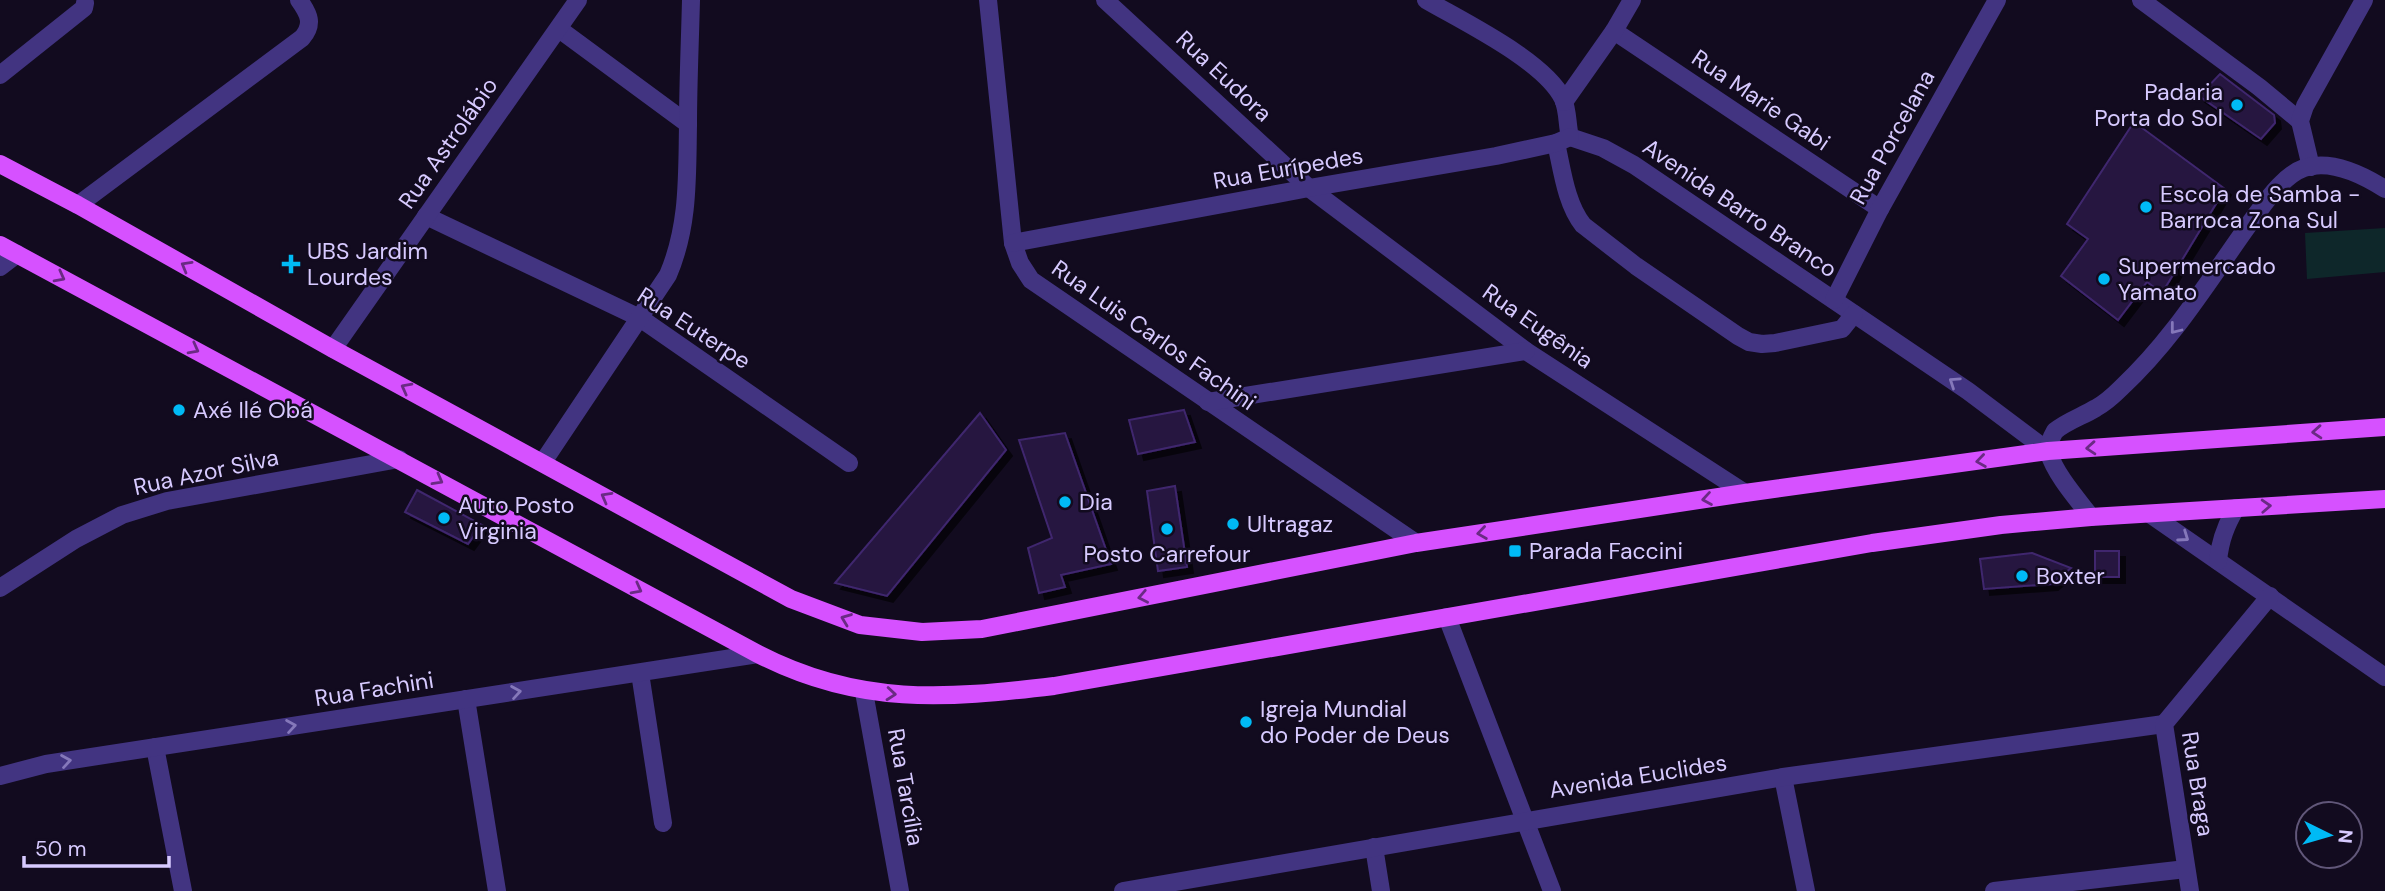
<svg xmlns="http://www.w3.org/2000/svg" width="2385" height="891" font-family="'DM Sans',sans-serif">
<style>
.green{fill:#0e272a}
.building{fill:#251641;stroke:#3f276e;stroke-width:2;filter:url(#shadow)}
.lines{fill:none;stroke-linecap:round;stroke-linejoin:round}
.minor{stroke:#423481;stroke-width:18}
.major{stroke:#d651ff;stroke-width:18}
.oneway{stroke:#6a2a84}
.oneway2{stroke:#8578ba}
.poi-dot{fill:#00baf5;stroke:#120b1f;stroke-width:2.5}
.labels{text-anchor:middle;dominant-baseline:central;stroke-width:5;stroke-linejoin:round;paint-order:stroke}
.street-label{font-size:23px;fill:#d7caff;stroke:#120b1f}
.poi-label{font-size:23px;fill:#d7caff;stroke:#120b1f;text-anchor:start}
</style>
<defs>
<filter id="shadow"><feDropShadow dx="6" dy="6" stdDeviation="0" flood-color="#0009"/></filter>
</defs>
<rect width="100%" height="100%" fill="#120b1f"/>
<path class="green" d="M2385,228V272L2307,279L2305,233Z"/>
<g class="building">
<path d="M2220,74L2274,115L2275,123L2261,139L2199,96Z"/>
<path d="M2134,122L2225,189L2162,293L2147,282L2118,320L2061,276L2088,239L2067,224Z"/>
<path d="M1184,410L1195,442L1138,454L1129,420Z"/>
<path d="M980,413L1006,450L887,596L835,583Z"/>
<path d="M1065,433L1111,564L1061,575L1065,587L1039,593L1028,548L1052,538L1019,440Z"/>
<path d="M1175,486L1187,567L1158,571L1147,491Z"/>
<path d="M417,490L482,525L468,544L405,512Z"/>
<rect x="2095" y="551" width="24" height="26"/>
<path d="M2032,553L2071,568L2052,584L1984,589L1980,559Z"/>
</g>
<g class="lines">
<g class="minor">
<path d="M988,0L1013,243L1020,263L1031,280L1416,543"/>
<path d="M1105,0L1309,188L1526,351L1745,493"/>
<path d="M1426,0C1462,21 1545,61 1563,99C1568,110 1567,125 1570,137L1603,148L1634,165L1968,391L2048,451"/>
<path d="M2141,0L2259,87L2300,121"/>
<path d="M559,29L688,124"/>
<path d="M1614,31L1880,209"/>
<path d="M0,75L84,8L85,3"/>
<path d="M1564,102L1614,31L1632,0"/>
<path d="M1556,143C1562,169 1566,204 1583,225L1636,266L1738,336L1749,342L1762,344L1775,343L1842,329L1854,314"/>
<path d="M2311,167L2300,121L2305,106L2364,0"/>
<path d="M78,205L302,38C314,24 309,14 299,0"/>
<path d="M426,216L640,318L849,463"/>
<path d="M1013,243L1309,188L1496,156L1556,143L1570,137"/>
<path d="M0,267L17,254"/>
<path d="M1834,300L1880,209L1997,0"/>
<path d="M333,349L578,0"/>
<path d="M1208,402L1526,351"/>
<path d="M543,462L668,275C689,226 687,177 688,125C688,83 690,42 691,0"/>
<path d="M2150,514L2385,677"/>
<path d="M2091,517C2078,500 2055,474 2049,453C2047,446 2051,438 2055,431C2067,421 2083,416 2096,408C2105,403 2114,395 2121,388C2175,338 2212,275 2255,216C2267,200 2284,175 2304,168C2331,159 2363,175 2385,189"/>
<path d="M2218,561C2220,540 2226,525 2236,508"/>
<path d="M0,588L76,539L122,515L167,501L399,459"/>
<path d="M1447,617L1552,891"/>
<path d="M640,673L663,823"/>
<path d="M864,692L900,891"/>
<path d="M466,699L497,891"/>
<path d="M155,747L183,891"/>
<path d="M0,776L46,764L758,654"/>
<path d="M1783,777L1806,891"/>
<path d="M1374,847L1381,891"/>
<path d="M1123,891L1783,777L2164,724"/>
<path d="M1994,891L2186,869"/>
<path d="M2190,891L2164,724L2270,596"/>
</g>
<g class="major">
<path d="M0,164L78,205L333,349L791,599L860,625L922,632L982,629L1416,543L1745,493L2048,451L2385,427"/>
<path d="M0,245L758,654C859,706 945,699 1054,686L1872,543L2001,525L2091,517L2385,499"/>
</g>
</g>
<defs><path id="oneway-chevron" d="M-2-3.5L2.5 0L-2 3.5" fill="none" stroke-width="1.6" stroke-linecap="round" stroke-linejoin="round" transform="scale(1.75)"/></defs>
<g class="oneway">
<use href="#oneway-chevron" transform="translate(186 266) rotate(-150)"/>
<use href="#oneway-chevron" transform="translate(60 277) rotate(28)"/>
<use href="#oneway-chevron" transform="translate(194 349) rotate(28)"/>
<use href="#oneway-chevron" transform="translate(406 388) rotate(-152)"/>
<use href="#oneway-chevron" transform="translate(2317 432) rotate(176)"/>
<use href="#oneway-chevron" transform="translate(2091 448) rotate(176)"/>
<use href="#oneway-chevron" transform="translate(1981 461) rotate(172)"/>
<use href="#oneway-chevron" transform="translate(438 480) rotate(29)"/>
<use href="#oneway-chevron" transform="translate(606 497) rotate(-151)"/>
<use href="#oneway-chevron" transform="translate(1707 499) rotate(171)"/>
<use href="#oneway-chevron" transform="translate(2266 506) rotate(-3)"/>
<use href="#oneway-chevron" transform="translate(1482 533) rotate(172)"/>
<use href="#oneway-chevron" transform="translate(637 589) rotate(28)"/>
<use href="#oneway-chevron" transform="translate(1143 597) rotate(169)"/>
<use href="#oneway-chevron" transform="translate(846 619) rotate(-159)"/>
<use href="#oneway-chevron" transform="translate(891 694) rotate(5)"/>
</g>
<g class="oneway2">
<use href="#oneway-chevron" transform="translate(2175 329) rotate(128)"/>
<use href="#oneway-chevron" transform="translate(1954 382) rotate(-146)"/>
<use href="#oneway-chevron" transform="translate(2184 537) rotate(35)"/>
<use href="#oneway-chevron" transform="translate(516 692) rotate(-9)"/>
<use href="#oneway-chevron" transform="translate(291 726) rotate(-9)"/>
<use href="#oneway-chevron" transform="translate(66 761) rotate(-9)"/>
</g>
<g class="poi-dot">
<circle cx="2237" cy="105" r="7"/>
<circle cx="2146" cy="207" r="7"/>
<path d="M287.5 253.5h7v7h7v7h-7v7h-7v-7h-7v-7h7z"/>
<circle cx="2104" cy="279" r="7"/>
<circle cx="179" cy="410" r="7"/>
<circle cx="1065" cy="502" r="7"/>
<circle cx="444" cy="518" r="7"/>
<circle cx="1233" cy="524" r="7"/>
<circle cx="1167" cy="529" r="7"/>
<rect x="1508" y="544" width="14" height="14" rx="3.5"/>
<circle cx="2022" cy="576" r="7"/>
<circle cx="1246" cy="722" r="7"/>
</g>
<g class="labels">
<g class="street-label">
<text transform="translate(1224 76) rotate(43)">Rua Eudora</text>
<text transform="translate(1761 100) rotate(34)">Rua Marie Gabi</text>
<text transform="translate(1892 137) rotate(-61)">Rua Porcelana</text>
<text transform="translate(448 143) rotate(-55)">Rua Astrolábio</text>
<text transform="translate(1288 168) rotate(-10)">Rua Eurípedes</text>
<text transform="translate(1740 208) rotate(34)">Avenida Barro Branco</text>
<text transform="translate(1538 326) rotate(35)">Rua Eugênia</text>
<text transform="translate(694 328) rotate(33)">Rua Euterpe</text>
<text transform="translate(1154 335) rotate(35)">Rua Luis Carlos Fachini</text>
<text transform="translate(206 472) rotate(-12)">Rua Azor Silva</text>
<text transform="translate(374 689) rotate(-9)">Rua Fachini</text>
<text transform="translate(1638 776) rotate(-9)">Avenida Euclides</text>
<text transform="translate(2198 784) rotate(81)">Rua Braga</text>
<text transform="translate(906 787) rotate(80)">Rua Tarcília</text>
</g>
<g class="poi-label">
<text x="2223" y="92" text-anchor="end">Padaria<tspan x="2223" dy="26">Porta do Sol</tspan></text>
<text x="2160" y="194">Escola de Samba -<tspan x="2160" dy="26">Barroca Zona Sul</tspan></text>
<text x="307" y="251">UBS Jardim<tspan x="307" dy="26">Lourdes</tspan></text>
<text x="2118" y="266">Supermercado<tspan x="2118" dy="26">Yamato</tspan></text>
<text x="193" y="410">Axé Ilé Obá</text>
<text x="1079" y="502">Dia</text>
<text x="458" y="505">Auto Posto<tspan x="458" dy="26">Virginia</tspan></text>
<text x="1247" y="524">Ultragaz</text>
<text x="1529" y="551">Parada Faccini</text>
<text x="1167" y="554" text-anchor="middle">Posto Carrefour</text>
<text x="2036" y="576">Boxter</text>
<text x="1260" y="709">Igreja Mundial<tspan x="1260" dy="26">do Poder de Deus</tspan></text>
</g>
</g>
<g transform="translate(2329 835) rotate(95)"><circle r="33" fill="#120b1f" stroke="#615779" stroke-width="2"/>
<path d="M0-5L12 26L0 18L-12 26Z" fill="#00baf5"/>
<text y="-10" font-size="19" font-weight="bold" text-anchor="middle" fill="#d7caff">N</text>
</g>
<path d="M24 856v10h145v-10" fill="none" stroke="#d7caff" stroke-width="3.5"/>
<text x="35" y="856" font-size="21" fill="#d7caff" stroke="#120b1f" stroke-width="5" paint-order="stroke">50 m</text>
</svg>
